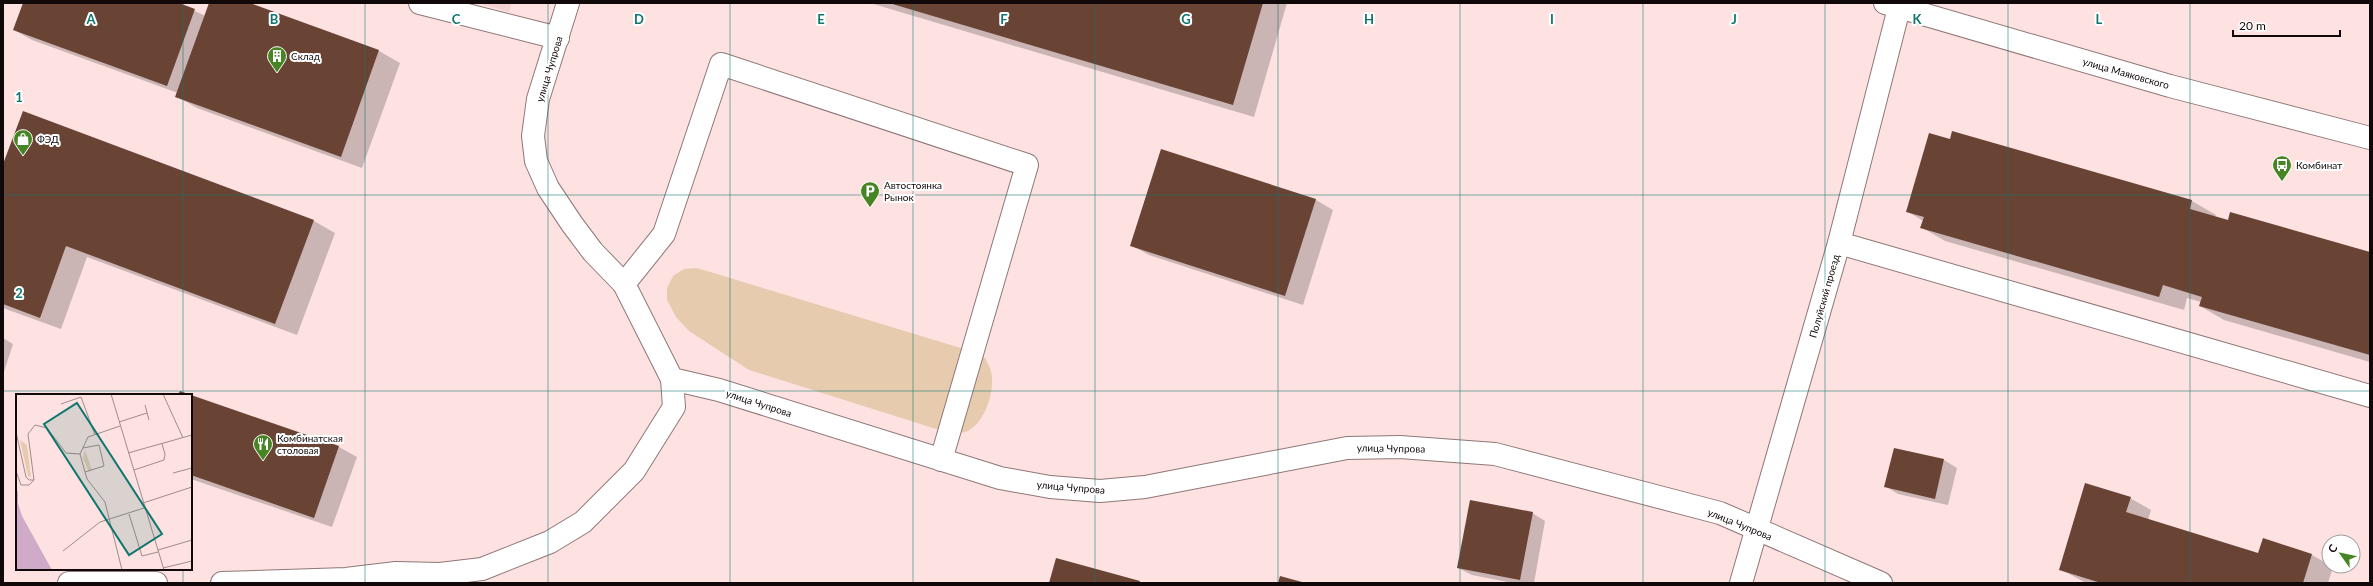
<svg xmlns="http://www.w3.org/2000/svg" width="2373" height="586" font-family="Lato,sans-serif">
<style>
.built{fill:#f4d2d1}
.grass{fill:#e7cbaf}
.shadow{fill:#0003}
.building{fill:#694334}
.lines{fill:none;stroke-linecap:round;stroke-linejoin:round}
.minor-casing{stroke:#8f7777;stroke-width:24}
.minor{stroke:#fff;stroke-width:22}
.grid{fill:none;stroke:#0f766e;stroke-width:1;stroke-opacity:0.55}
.labels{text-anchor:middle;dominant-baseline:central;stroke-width:4;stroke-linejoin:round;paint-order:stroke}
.poi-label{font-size:10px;fill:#110909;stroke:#fff;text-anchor:start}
.street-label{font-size:10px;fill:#110909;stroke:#fff}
.inset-road{fill:none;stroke:#9f8b8b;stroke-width:1}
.view{fill:#0f766e;fill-opacity:0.15;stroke:#0f766e;stroke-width:2}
.inset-edge{fill:none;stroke:#110909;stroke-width:2}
.grid-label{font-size:13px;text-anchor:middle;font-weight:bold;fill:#0f766e;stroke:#fff;stroke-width:4;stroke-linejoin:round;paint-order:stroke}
</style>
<rect width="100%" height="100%" fill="#fde2e1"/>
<path class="built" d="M478,3H512L509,12Z"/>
<path class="grass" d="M697,268L974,352L985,358C989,365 993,374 992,382C992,399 983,423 968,431C963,433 957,433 952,434L749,370L689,331L676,317L667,300V288L673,276L684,269Z"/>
<g class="shadow">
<path d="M24,3H176L206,16L210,3H248L379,51L400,63L362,168L197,108L176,96L178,93L32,40L14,30Z"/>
<path d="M870,3H1287L1254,117Z"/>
<path d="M23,112L314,221L335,233L297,335L87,257L61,329L3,308V167Z"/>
<path d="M1953,132L2192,201L2216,215L2215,217L2370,253V362L2224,320L2200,306L2201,302L2187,298L2184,310L1945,241L1921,227L1923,221L1907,211L1951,141Z"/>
<path d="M1161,150L1316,200L1333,210L1303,305L1149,255L1131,245Z"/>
<path d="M3,338L13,344L3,375Z"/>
<path d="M191,396L339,447L357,457L332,527L191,479Z"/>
<path d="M1894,449L1944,460L1957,468L1948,505L1898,494L1885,486Z"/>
<path d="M2130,498L2151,510L2148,520L2259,554L2263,540L2312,555L2333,567L2328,583H2086L2060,569Z"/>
<path d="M1532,513L1545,521L1534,583H1513L1472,575L1458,568Z"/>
</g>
<g class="building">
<path d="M23,3H179L195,9L167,86L13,30Z"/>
<path d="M209,3H250L379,50L341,157L175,97Z"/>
<path d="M889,3H1263L1233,105Z"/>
<path d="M23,111L314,220L275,324L66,246L40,318L3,304V164Z"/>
<path d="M1952,131L2192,200L2190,209L2228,220L2230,212L2370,252V355L2199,306L2202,297L2163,285L2159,297L1920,228L1924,217L1906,212L1929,133L1950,139Z"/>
<path d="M1161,149L1316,199L1285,296L1130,246Z"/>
<path d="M180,391L191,395H178Z"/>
<path d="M191,395L339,446L314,518L191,475Z"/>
<path d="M1894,448L1944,459L1935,499L1884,487Z"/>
<path d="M2085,483L2131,497L2126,512L2258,553L2263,538L2312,554L2303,583H2101L2059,570Z"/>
<path d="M1470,500L1533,512L1520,580L1457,568Z"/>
<path d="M1056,558L1140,581L1139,583H1049Z"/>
<path d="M1280,576L1302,582V583H1278Z"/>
</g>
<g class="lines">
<defs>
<g id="minor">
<path d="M420,3L558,38"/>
<path d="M568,3L538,99L533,136L536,161L548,188L572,224L593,252L624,284L672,379L719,390L1000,478L1050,487L1100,491L1145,487L1347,448L1400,447L1495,454L1720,513L1881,583"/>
<path d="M1885,3L2170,86L2370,138"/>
<path d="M1839,243L2370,396"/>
<path d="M624,284L664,234L721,64L1027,165L941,460"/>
<path d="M69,583H156"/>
<path d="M222,583L346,579L396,573L440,574L482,569L550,542L583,522L634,471L674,407L672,379"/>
<path d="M1741,583L1839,243L1899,8"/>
</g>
</defs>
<use href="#minor" class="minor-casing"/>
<use href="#minor" class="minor"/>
</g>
<path class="grid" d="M183,3V395M365,3V583M548,3V583M730,3V583M913,3V583M1095,3V583M1278,3V583M1460,3V583M1643,3V583M1825,3V583M2008,3V583M2190,3V583M3,195H2370M3,391H2370M183,569V583"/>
<defs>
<symbol id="building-pin" viewBox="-11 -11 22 30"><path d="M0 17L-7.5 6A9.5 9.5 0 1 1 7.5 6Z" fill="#478524" stroke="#fff"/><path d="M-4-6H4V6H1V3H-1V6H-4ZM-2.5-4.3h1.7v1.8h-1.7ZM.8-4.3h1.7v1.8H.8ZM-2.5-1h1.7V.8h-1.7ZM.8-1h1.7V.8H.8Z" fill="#fff"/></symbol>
<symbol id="shop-pin" viewBox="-11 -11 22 30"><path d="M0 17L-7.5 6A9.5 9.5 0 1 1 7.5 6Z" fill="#478524" stroke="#fff"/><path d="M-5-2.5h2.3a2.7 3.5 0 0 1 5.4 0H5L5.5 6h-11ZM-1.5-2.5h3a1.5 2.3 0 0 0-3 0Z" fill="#fff"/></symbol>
<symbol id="bus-pin" viewBox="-11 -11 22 30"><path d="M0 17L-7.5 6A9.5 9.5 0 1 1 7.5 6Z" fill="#478524" stroke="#fff"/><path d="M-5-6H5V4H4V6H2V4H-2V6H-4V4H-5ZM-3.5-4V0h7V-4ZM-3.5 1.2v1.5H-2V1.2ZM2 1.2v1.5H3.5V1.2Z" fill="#fff"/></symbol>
<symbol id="parking-pin" viewBox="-11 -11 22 30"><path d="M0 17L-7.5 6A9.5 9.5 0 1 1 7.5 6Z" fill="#478524" stroke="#fff"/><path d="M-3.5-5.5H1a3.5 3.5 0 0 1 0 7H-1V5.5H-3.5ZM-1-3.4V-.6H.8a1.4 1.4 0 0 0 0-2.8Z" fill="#fff"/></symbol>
<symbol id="restaurant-pin" viewBox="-11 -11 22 30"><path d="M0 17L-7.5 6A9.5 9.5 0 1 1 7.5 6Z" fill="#478524" stroke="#fff"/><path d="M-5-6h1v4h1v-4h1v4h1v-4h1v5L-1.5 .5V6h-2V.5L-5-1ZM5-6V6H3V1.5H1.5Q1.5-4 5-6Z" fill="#fff"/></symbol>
</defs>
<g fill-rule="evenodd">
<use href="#building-pin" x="266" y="45" width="22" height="30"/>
<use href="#shop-pin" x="12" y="128" width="22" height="30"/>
<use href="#bus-pin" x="2271" y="154" width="22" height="30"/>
<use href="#parking-pin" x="859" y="180" width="22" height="30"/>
<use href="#restaurant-pin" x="252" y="433" width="22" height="30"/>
</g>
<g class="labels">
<g class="poi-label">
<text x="291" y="56">Склад</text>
<text x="37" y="139">ФЭД</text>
<text x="2296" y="165">Комбинат</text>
<text x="884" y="185">Автостоянка<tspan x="884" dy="12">Рынок</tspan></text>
<text x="277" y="438">Комбинатская<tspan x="277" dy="12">столовая</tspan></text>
</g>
<g class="street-label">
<text transform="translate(549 69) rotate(-73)">улица Чупрова</text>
<text transform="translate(2126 73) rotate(16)">улица Маяковского</text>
<text transform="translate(1824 296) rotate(-74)">Полуйский проезд</text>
<text transform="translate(759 403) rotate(18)">улица Чупрова</text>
<text transform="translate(1391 448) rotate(1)">улица Чупрова</text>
<text transform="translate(1071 487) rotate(5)">улица Чупрова</text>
<text transform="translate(1740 524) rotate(22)">улица Чупрова</text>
</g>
</g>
<g transform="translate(16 394)">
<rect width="176" height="176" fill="#fde2e1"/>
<path d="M4,46L11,51L15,83L12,82ZM69,56L76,76L73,78L67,64Z" fill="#e7cbaf"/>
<path d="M0,97H2V109L6,122L36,176H0Z" fill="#d0abc9"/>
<path class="inset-road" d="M95,0L148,176M147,0L167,44M45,10L65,3L79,41M129,11L133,26M103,28L131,19M104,32L72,43L64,60L71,85L89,108L106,176M0,38L10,83L13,86H18M67,54L83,51L88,72L69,78M112,59L176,41M118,76L148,66L149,60L146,50M0,77L5,91H13L18,86L12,40L19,31L31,34L50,59L64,60M157,79L176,74M127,109L176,93M113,120L126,162L142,158M142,156L176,146M47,157L84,128L128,114M147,174L176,167"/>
<path class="view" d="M61,9L146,140L113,161L28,30Z"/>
<rect width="176" height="176" class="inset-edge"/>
</g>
<g class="grid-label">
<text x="91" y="24">A</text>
<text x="274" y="24">B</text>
<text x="456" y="24">C</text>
<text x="639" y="24">D</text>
<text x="821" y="24">E</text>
<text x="1004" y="24">F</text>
<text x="1186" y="24">G</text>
<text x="1369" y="24">H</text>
<text x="1552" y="24">I</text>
<text x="1734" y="24">J</text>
<text x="1917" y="24">K</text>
<text x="2099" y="24">L</text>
<text x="19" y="102">1</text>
<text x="19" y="298">2</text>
</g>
<rect width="2373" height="586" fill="none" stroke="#110909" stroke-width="8"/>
<g transform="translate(2341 554) rotate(303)"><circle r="19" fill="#ffffff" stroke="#a09d9d"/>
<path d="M0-3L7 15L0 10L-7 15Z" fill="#478524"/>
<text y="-6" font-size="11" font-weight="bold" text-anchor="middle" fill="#110909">С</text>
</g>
<path d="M2233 30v6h107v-6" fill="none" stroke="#110909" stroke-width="2"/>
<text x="2239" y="30" font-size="12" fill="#110909" stroke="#ffffff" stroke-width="3" paint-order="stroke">20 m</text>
</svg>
